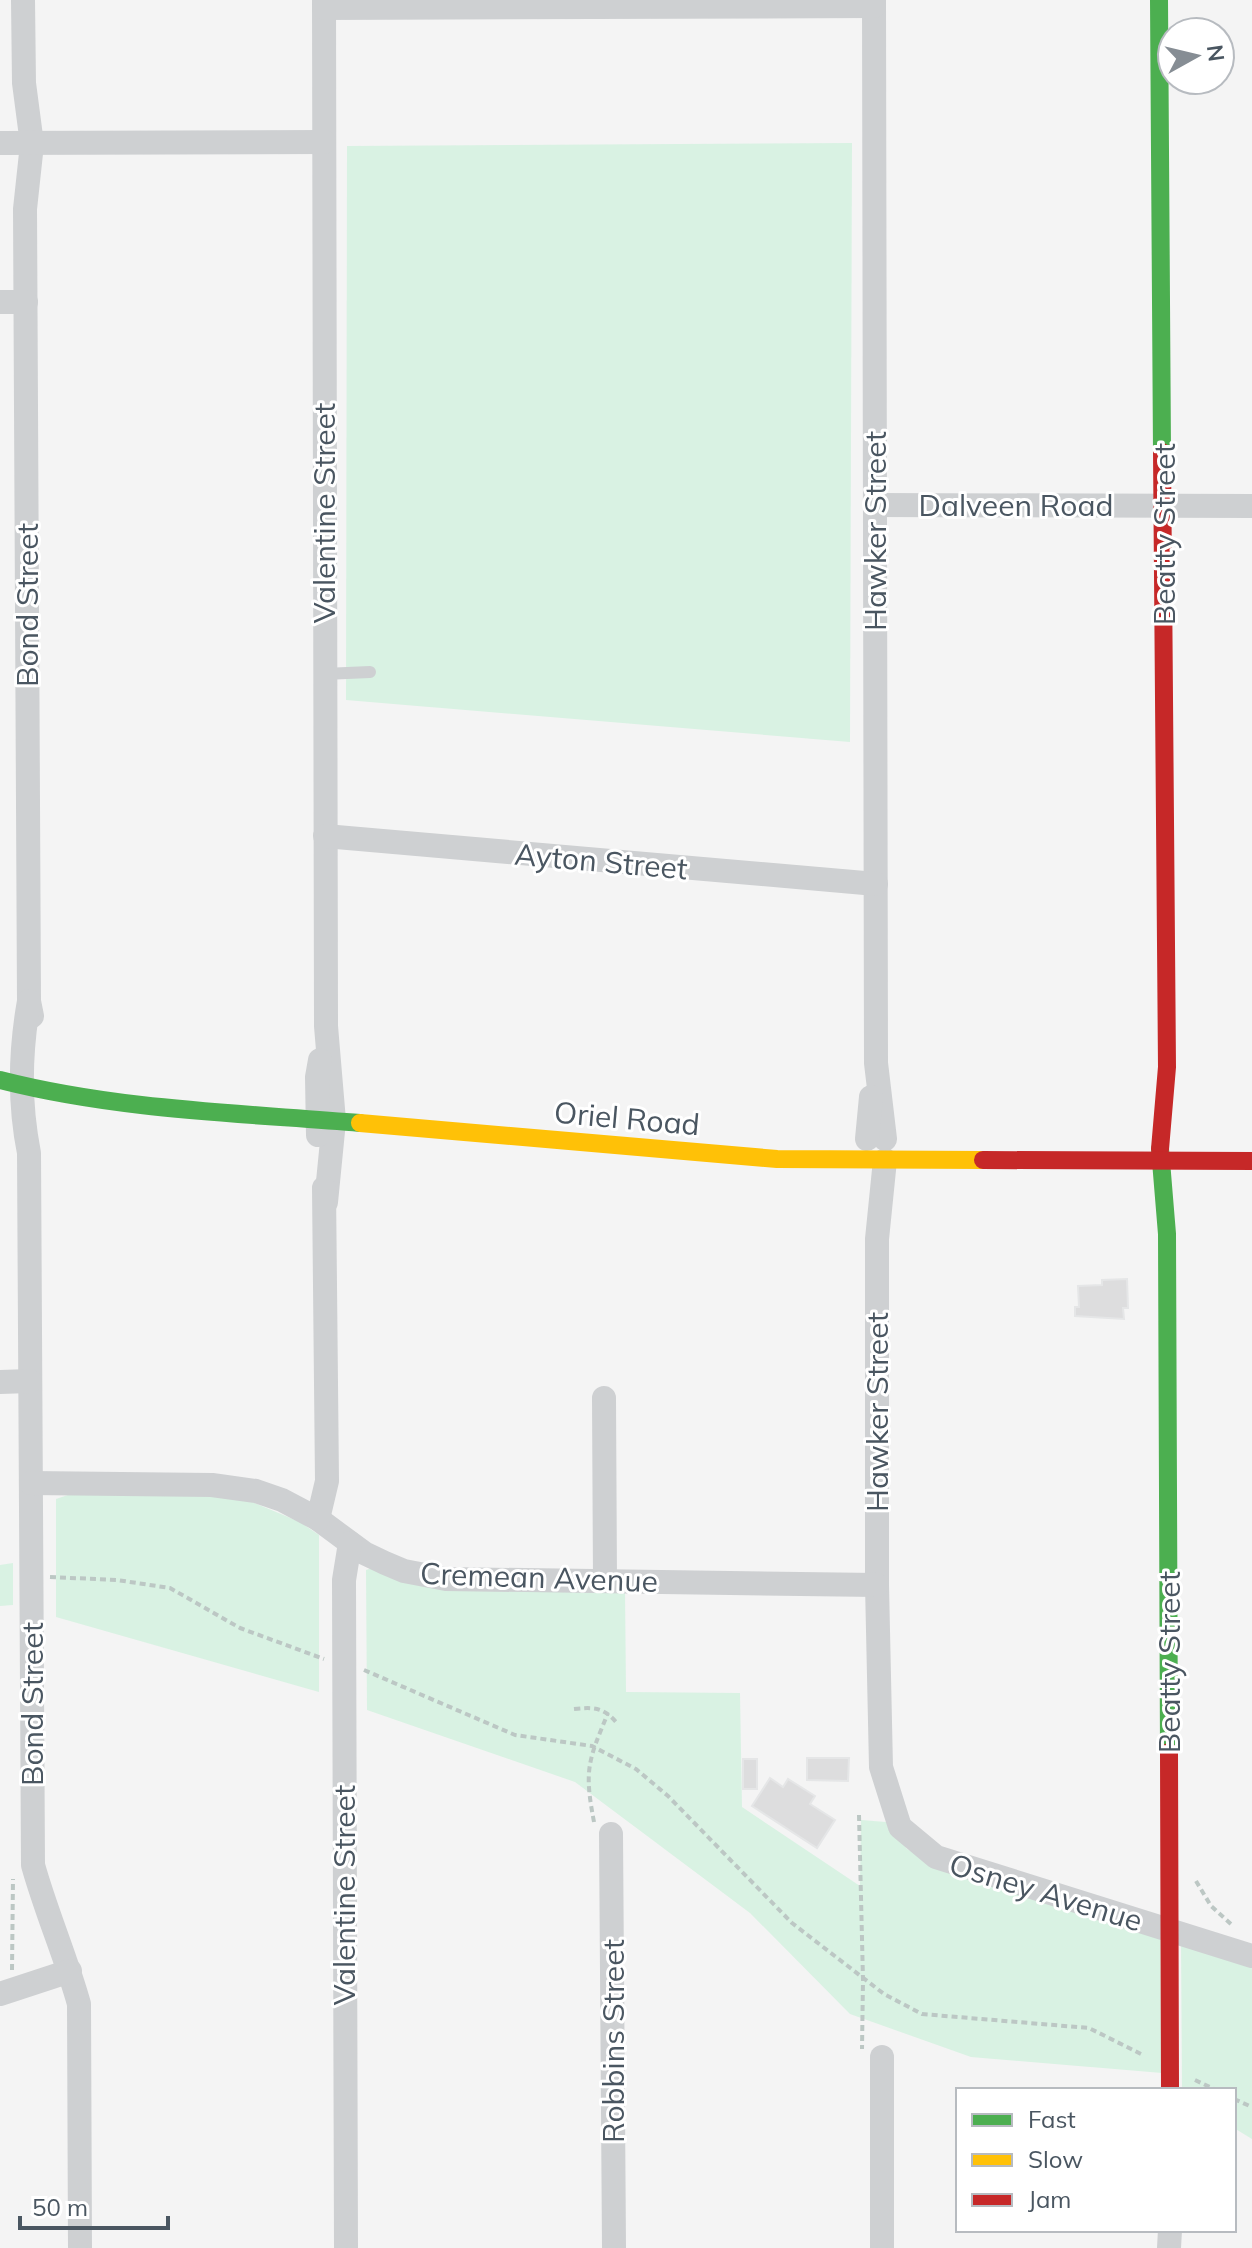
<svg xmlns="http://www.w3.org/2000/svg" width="1252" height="2248" font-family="Mulish,sans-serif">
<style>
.green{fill:#d9f2e3}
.building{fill:#ddddde;stroke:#e5e6e7;stroke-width:2}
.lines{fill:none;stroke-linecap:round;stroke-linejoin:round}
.path{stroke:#bcc7c4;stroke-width:4;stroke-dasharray:6 4;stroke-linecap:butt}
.lane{stroke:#ced0d2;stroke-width:12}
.street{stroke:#ced0d2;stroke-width:24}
.fast{stroke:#4caf50;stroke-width:18}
.slow{stroke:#ffc107;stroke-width:18}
.jam{stroke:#c62828;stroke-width:18}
.labels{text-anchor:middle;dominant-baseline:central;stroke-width:6;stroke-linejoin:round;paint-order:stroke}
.street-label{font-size:30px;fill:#4a5661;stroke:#fff}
</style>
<rect width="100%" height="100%" fill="#f4f4f4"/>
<g class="green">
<path d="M852,143L850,742L346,700L347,146Z"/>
<path d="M71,1494L238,1496L300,1522L319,1535V1692L56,1617V1499Z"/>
<path d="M13,1563V1605L0,1606V1565Z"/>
<path d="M372,1568L625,1590L626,1692L740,1693L742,1807L860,1886L861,1820L886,1822L907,1849L939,1866L1161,1936L1162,2073L971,2057L850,2014L750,1913L575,1782L367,1710L366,1570Z"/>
<path d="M1181,1942L1252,1964V2139L1234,2128V2090H1182Z"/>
</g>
<g class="building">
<path d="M1127,1279L1128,1308H1123L1124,1319L1075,1316V1307H1079L1078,1286L1102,1285V1280Z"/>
<path d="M807,1758H849L848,1781L807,1780Z"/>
<rect x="743" y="1759" width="14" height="30"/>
<path d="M770,1778L783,1787L788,1779L815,1796L810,1804L835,1820L817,1848L752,1806Z"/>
</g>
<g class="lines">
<g class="path">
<path d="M50,1577L117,1580L170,1588L240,1628L324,1659"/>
<path d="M364,1670L515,1735L592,1746L636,1769L668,1796L792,1923L884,1994L922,2014L1089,2028L1143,2055"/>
<path d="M574,1709C593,1707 603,1707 616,1722"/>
<path d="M859,1815L863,1980L862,2049"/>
<path d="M594,1822C584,1770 588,1761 608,1713"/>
<path d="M1196,1881L1211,1906L1232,1925"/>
<path d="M12,1970L13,1879"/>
<path d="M1195,2080L1216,2090"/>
<path d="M1234,2099L1252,2107"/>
</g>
<path class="lane" d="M324,674L370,672"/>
<g class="street">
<path d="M23,0L24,83L32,144L25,209L29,1001L32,1016"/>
<path d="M324,0L326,1026L334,1121L326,1202"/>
<path d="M874,0L876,1063L885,1139"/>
<path d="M324,8L874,6"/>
<path d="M0,143L324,142"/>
<path d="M0,302H26"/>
<path d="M875,505L1252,506"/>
<path d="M325,836L876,884"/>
<path d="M29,1001C20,1052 19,1103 29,1153L33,1865C46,1912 66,1957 79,2004L80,2248"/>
<path d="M318,1135L317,1077L320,1060"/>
<path d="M867,1139L871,1097"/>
<path d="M885,1160L877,1239V1585L881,1767L900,1827L936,1857L1252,1956"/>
<path d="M0,1382L30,1381"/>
<path d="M604,1398L605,1581"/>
<path d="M31,1483L212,1485L256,1491L282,1500L318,1519L364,1553L385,1563L404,1571L446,1579L877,1585"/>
<path d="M318,1519L327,1481L324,1188"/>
<path d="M611,1834L614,2248"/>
<path d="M0,1994L70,1971"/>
<path d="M346,2248L344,1580L350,1543"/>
<path d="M882,2248V2057"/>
<path d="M1169,2248L1170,2230"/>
</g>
<g class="fast">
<path d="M1159,0L1162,452"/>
<path d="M0,1080C117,1110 240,1113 360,1123"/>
<path d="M1160,1149L1167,1234L1169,1752"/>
</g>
<path class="slow" d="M360,1123L777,1159L983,1160"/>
<g class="jam">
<path d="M1160,1149L1167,1067L1162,452"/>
<path d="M983,1160L1252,1161"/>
<path d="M1169,1752L1170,2090"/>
</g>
</g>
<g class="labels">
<g class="street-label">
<text x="1016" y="505">Dalveen Road</text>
<text transform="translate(324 513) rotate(-90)">Valentine Street</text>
<text transform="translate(875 531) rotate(-90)">Hawker Street</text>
<text transform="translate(1164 534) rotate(-90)">Beatty Street</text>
<text transform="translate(27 605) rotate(-90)">Bond Street</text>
<text transform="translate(601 861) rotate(5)">Ayton Street</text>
<text transform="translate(627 1118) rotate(5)">Oriel Road</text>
<text transform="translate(877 1412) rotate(-90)">Hawker Street</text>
<text transform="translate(539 1577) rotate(2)">Cremean Avenue</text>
<text transform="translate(1169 1662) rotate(-90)">Beatty Street</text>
<text transform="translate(32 1704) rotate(-90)">Bond Street</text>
<text transform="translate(1046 1892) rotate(17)">Osney Avenue</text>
<text transform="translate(344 1895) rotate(-90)">Valentine Street</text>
<text transform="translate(613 2041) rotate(-90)">Robbins Street</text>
</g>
</g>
<rect x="956" y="2088" width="280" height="144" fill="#ffffff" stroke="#b7bbc0" stroke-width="2"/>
<rect x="972" y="2114" width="40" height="12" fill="#4caf50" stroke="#b7bbc0" stroke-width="2"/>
<text x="1028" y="2128" font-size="24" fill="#4a5661">Fast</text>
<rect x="972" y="2154" width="40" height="12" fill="#ffc107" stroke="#b7bbc0" stroke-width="2"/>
<text x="1028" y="2168" font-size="24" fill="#4a5661">Slow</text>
<rect x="972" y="2194" width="40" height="12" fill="#c62828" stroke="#b7bbc0" stroke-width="2"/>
<text x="1028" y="2208" font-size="24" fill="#4a5661">Jam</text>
<g transform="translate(1196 56) rotate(82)"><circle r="38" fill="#ffffff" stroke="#b7bbc0" stroke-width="2"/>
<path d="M0-6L14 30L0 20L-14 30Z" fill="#868d94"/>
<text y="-12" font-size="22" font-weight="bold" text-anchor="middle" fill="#4a5661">N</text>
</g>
<path d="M20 2216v12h148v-12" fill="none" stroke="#4a5661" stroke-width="4"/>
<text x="32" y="2216" font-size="24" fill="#4a5661" stroke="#ffffff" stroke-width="6" paint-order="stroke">50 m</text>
</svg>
